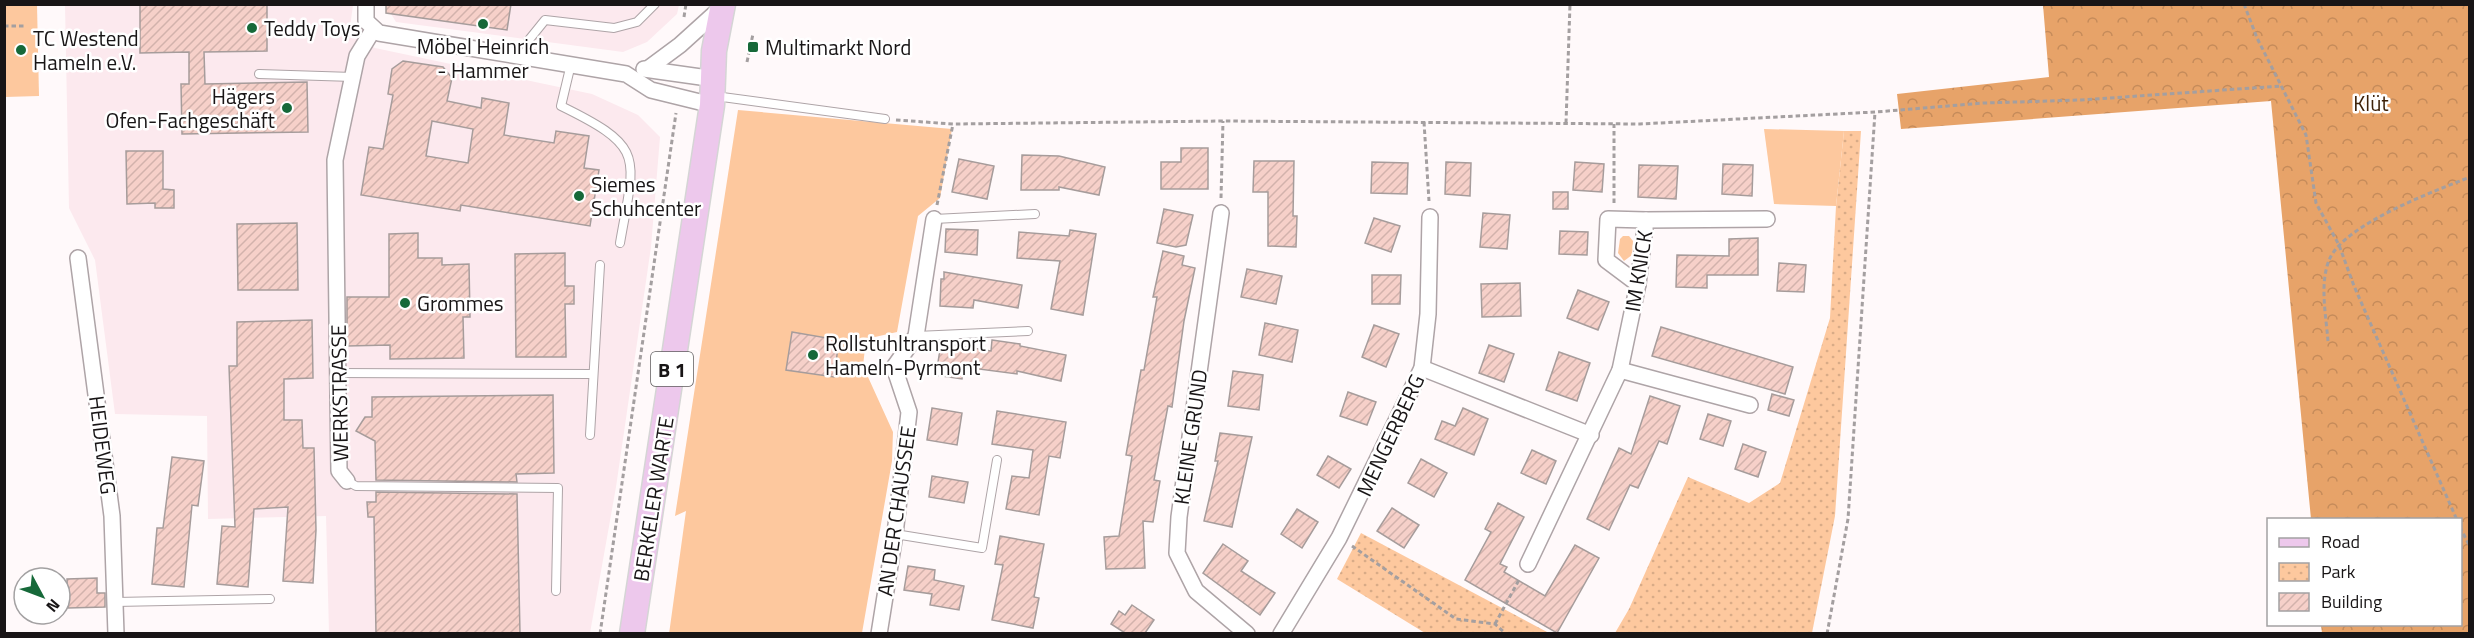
<svg xmlns="http://www.w3.org/2000/svg" width="2474" height="638" font-family="'Titillium Web',sans-serif">
<style>
.built{fill:#fce9ee}
.grass{fill:#fdc89e}
.forest{fill:url(#forest-crowns)}
.park{fill:url(#park-dots)}
.building{fill:url(#building-hatch);stroke:#a69c9b;stroke-width:1.5;fill-rule:evenodd}
.lines{fill:none;stroke-linecap:round;stroke-linejoin:round}
.lane-casing{stroke:#aea4a7;stroke-width:10}
.street-casing{stroke:#aea4a7;stroke-width:18}
.primary-casing{stroke:#d5d5d5;stroke-width:27}
.path{stroke:#a49fa0;stroke-width:3;stroke-dasharray:4.5 3;stroke-linecap:butt}
.lane{stroke:#fff;stroke-width:8}
.street{stroke:#fff;stroke-width:15}
.primary{stroke:#edc8ec;stroke-width:24}
.poi-dot{fill:#166939;stroke:#fff;stroke-width:2}
.labels{text-anchor:middle;dominant-baseline:central;stroke-width:5;stroke-linejoin:round;paint-order:stroke}
.shield{fill:#fff;stroke:#5d5b5c;stroke-width:1.5}
.shield-label{font-size:20px;font-weight:bold;fill:#181516}
.poi-label{font-size:21px;fill:#181516;stroke:#fff;text-anchor:start}
.park-label{font-size:21px;fill:#3e2209;stroke:#fff}
.street-label{font-size:21px;fill:#181516;stroke:#fff}
</style>
<defs>
<pattern id="forest-crowns" width="20" height="18" patternUnits="userSpaceOnUse" patternTransform="scale(1.5)"><rect width="20" height="18" fill="#e7a369"/><path d="M2 6a3 3 0 1 1 6 0M12 15a3 3 0 1 1 6 0" fill="none" stroke="#c58b5a"/></pattern>
<pattern id="park-dots" width="8" height="8" patternUnits="userSpaceOnUse" patternTransform="scale(1.5)"><rect width="8" height="8" fill="#fdc89e"/><path d="M2 2h.1M6 6h.1" fill="none" stroke="#d8ab87" stroke-width="1.8" stroke-linecap="round"/></pattern>
<pattern id="building-hatch" width="6" height="6" patternUnits="userSpaceOnUse" patternTransform="scale(1.5)"><rect width="6" height="6" fill="#f6d0c9"/><path d="M-1 1l2-2M0 6l6-6M5 7l2-2" fill="none" stroke="#d2b2ac"/></pattern>
</defs>
<rect width="100%" height="100%" fill="#fff9fa"/>
<g class="built">
<path d="M385,4L679,5L677,14L647,42L623,52L396,22Z"/>
<path d="M65,5H353L349,35L375,48L592,94L638,115L660,137L651,247L616,487L590,633H329L326,516L208,519L207,416L115,414L95,260L69,208Z"/>
</g>
<g class="grass">
<path d="M4,5H37L39,96L5,97Z"/>
<path d="M738,110L952,129L940,198L918,216L897,332L866,339L863,366L893,432L892,461L862,633L669,634L686,511L675,516Z"/>
<path d="M1764,129L1844,131L1836,206L1774,204Z"/>
<path d="M1623,236H1629L1633,241L1632,255L1624,261L1618,253L1620,239Z"/>
</g>
<path class="forest" d="M2043,5H2469V633H2322L2321,625L2460,624V520L2311,519L2271,101L1901,129L1897,94L2049,77Z"/>
<g class="park">
<path d="M1844,131H1861L1835,516L1812,633H1615L1629,609L1688,477L1749,503L1780,483L1830,318L1836,206Z"/>
<path d="M1361,533L1549,633H1425L1337,579Z"/>
</g>
<g class="building">
<path d="M140,4H267V51L204,52L205,84L307,82L308,132L182,134L181,84H189V52L140,53Z"/>
<path d="M386,4H511L507,30L386,13Z"/>
<path d="M403,61L443,67L452,78L447,101L481,108L482,98L509,103L504,135L554,143L556,131L589,136L584,168L599,170L590,226L461,205L460,211L361,195L369,147L383,149L393,95L388,94L392,69ZM432,121L473,129L468,163L426,156Z"/>
<path d="M1181,148H1208V189H1161V162H1181Z"/>
<path d="M126,151H163V189L174,190V208H155V203L127,204Z"/>
<path d="M1022,155L1059,156L1105,167L1099,195L1059,187V190H1021Z"/>
<path d="M959,159L994,166L987,199L952,192Z"/>
<path d="M1254,161H1294L1293,216H1297L1296,247L1268,246V192H1253Z"/>
<path d="M1372,162L1408,163L1407,194L1371,193Z"/>
<path d="M1446,162L1471,163L1470,196L1445,194Z"/>
<path d="M1575,162L1604,164L1602,192L1573,190Z"/>
<path d="M1723,164L1753,165L1752,196L1722,194Z"/>
<path d="M1639,165L1678,166L1676,199L1638,197Z"/>
<rect x="1553" y="192" width="15" height="17"/>
<path d="M1164,209L1193,215L1186,245L1176,247L1157,243Z"/>
<path d="M1483,213L1510,215L1507,249L1480,247Z"/>
<path d="M1374,218L1400,226L1391,252L1365,243Z"/>
<path d="M297,223L298,290H238L237,224Z"/>
<path d="M946,229L978,230L977,255L945,252Z"/>
<path d="M1070,230L1096,234L1083,315L1051,309L1060,261L1017,258L1019,232L1069,236Z"/>
<path d="M1560,231L1588,232L1587,255L1559,254Z"/>
<path d="M418,233V258H442V265L469,264L470,317H463L464,358L390,359V345L347,346V297H389V234Z"/>
<path d="M1758,238V275H1707V288L1676,287L1677,255L1729,256V239Z"/>
<path d="M1163,251L1184,256L1182,265L1195,268L1184,321L1172,407L1168,406L1154,480L1160,481L1153,522L1143,521L1145,568L1106,569L1104,537L1119,536L1132,456L1126,455L1141,370H1144L1157,297H1153Z"/>
<path d="M565,253V286H574V304H565L566,357H516L515,254Z"/>
<path d="M1779,263L1806,265L1804,292L1777,291Z"/>
<path d="M1247,269L1282,276L1276,304L1241,297Z"/>
<path d="M944,272L1022,285L1018,308L974,300L973,308L940,306L941,279H944Z"/>
<path d="M1372,275H1401L1400,304H1372Z"/>
<path d="M1520,283L1521,316L1482,317L1481,284Z"/>
<path d="M1578,290L1609,302L1598,330L1567,318Z"/>
<path d="M312,320L313,378L284,379V420H302L303,448H314L316,530L313,583L283,581L288,507L254,509L248,587L217,584L222,526L235,527L229,366H237V322Z"/>
<path d="M1265,323L1298,330L1292,362L1259,355Z"/>
<path d="M1374,325L1399,334L1386,367L1362,357Z"/>
<path d="M1661,327L1793,367L1785,394L1652,356Z"/>
<path d="M792,332L839,340L834,377L786,370Z"/>
<path d="M992,340L1020,344V346L1066,355L1061,381L1017,371V374L964,367L962,379L936,375L941,343L991,351Z"/>
<path d="M1489,345L1514,354L1504,382L1479,373Z"/>
<path d="M1559,352L1590,363L1577,401L1546,390Z"/>
<path d="M1233,371L1263,375L1259,410L1228,406Z"/>
<path d="M1348,392L1376,402L1367,425L1340,416Z"/>
<path d="M1772,394L1794,400L1789,416L1768,410Z"/>
<path d="M553,395L554,473L516,474L517,482L376,480L375,441L356,431L365,417H372V397Z"/>
<path d="M1650,396L1680,406L1667,444L1659,441L1638,488L1630,485L1609,530L1587,519L1619,448L1631,454Z"/>
<path d="M932,408L962,413L957,445L927,440Z"/>
<path d="M1463,408L1488,419L1474,455L1435,439L1442,421L1455,426Z"/>
<path d="M997,411L1066,422L1060,458L1049,456L1039,515L1006,509L1012,476L1029,478L1033,450L992,444Z"/>
<path d="M1708,414L1731,421L1723,446L1700,439Z"/>
<path d="M1220,433L1252,437L1232,527L1204,521L1218,461H1215Z"/>
<path d="M1743,444L1766,452L1758,477L1735,469Z"/>
<path d="M1532,450L1556,461L1546,484L1521,473Z"/>
<path d="M1328,456L1351,469L1339,488L1317,475Z"/>
<path d="M172,457L204,461L198,506L192,505L184,587L152,584L157,528H163Z"/>
<path d="M1421,459L1447,473L1434,497L1408,483Z"/>
<path d="M932,476L968,482L964,503L929,497Z"/>
<path d="M376,492L517,494L520,633H376L374,517H368L367,502H376Z"/>
<path d="M1498,503L1524,517L1500,564L1507,567L1504,572L1545,596L1575,545L1599,558L1557,633L1465,580L1491,532L1485,529Z"/>
<path d="M1392,508L1419,525L1404,548L1377,531Z"/>
<path d="M1297,509L1318,522L1302,548L1281,534Z"/>
<path d="M1000,536L1044,544L1034,597L1039,598L1033,628L992,620L1003,565L995,564Z"/>
<path d="M1223,544L1248,561L1241,571L1275,593L1260,615L1203,573Z"/>
<path d="M908,566L935,570L934,580L964,586L959,610L930,605L932,594L904,590Z"/>
<path d="M97,578V593H105V607L68,608L67,579Z"/>
<path d="M1132,605L1154,620L1145,633H1125L1111,624L1119,611L1125,615Z"/>
</g>
<g class="lines">
<defs>
<g id="lane">
<path d="M526,57L528,41L545,20L614,28L637,22L655,4"/>
<path d="M571,64L561,106C647,148 635,156 620,243"/>
<path d="M259,74L353,77"/>
<path d="M715,96L885,119"/>
<path d="M934,219L1035,214"/>
<path d="M916,336L1028,331"/>
<path d="M338,373L593,374"/>
<path d="M590,435L600,265"/>
<path d="M347,481L356,486L558,488L556,591"/>
<path d="M895,534L982,548L997,460"/>
<path d="M115,602L270,599"/>
</g>
<g id="street">
<path d="M366,4V21L379,33L626,74L651,90L712,105"/>
<path d="M649,68L680,45L722,7"/>
<path d="M644,69L715,79"/>
<path d="M1221,213L1179,517L1177,553L1196,591L1247,634"/>
<path d="M78,258L112,516L116,634"/>
<path d="M1638,284L1606,260L1608,219L1646,220"/>
<path d="M1422,368L1591,435"/>
<path d="M1620,370L1750,405"/>
<path d="M347,481L339,471L335,160L357,56L373,30"/>
<path d="M1528,564L1620,370L1638,284L1646,220L1767,219"/>
<path d="M879,634L895,534L909,412L894,367L916,336L934,219"/>
<path d="M1281,634L1339,538L1422,368L1428,314L1430,217"/>
</g>
<path id="primary" d="M632,634L712,105L714,51L723,4"/>
</defs>
<use href="#lane" class="lane-casing"/>
<use href="#street" class="street-casing"/>
<use href="#primary" class="primary-casing"/>
<g class="path">
<path d="M2244,4L2257,38L2306,135L2316,203L2339,245L2354,286L2457,520"/>
<path d="M684,17L686,4"/>
<path d="M4,26H26"/>
<path d="M747,62L753,34"/>
<path d="M896,120L953,124L1223,121L1640,124L1875,112L1984,103L2081,100L2281,86"/>
<path d="M1424,122L1429,201"/>
<path d="M1566,123L1570,4"/>
<path d="M1221,198L1223,121"/>
<path d="M1614,203V124"/>
<path d="M937,205L953,124"/>
<path d="M2328,341C2326,315 2319,282 2330,258C2347,223 2435,191 2470,177"/>
<path d="M2460,527L2470,547"/>
<path d="M1352,546L1456,619L1495,624L1506,634"/>
<path d="M1495,624L1520,578"/>
<path d="M600,634L676,113"/>
<path d="M1827,634L1848,519L1875,112"/>
</g>
<use href="#lane" class="lane"/>
<use href="#street" class="street"/>
<use href="#primary" class="primary"/>
</g>
<g class="poi-dot">
<circle cx="483" cy="24" r="6"/>
<circle cx="252" cy="28" r="6"/>
<rect x="747" y="41" width="12" height="12" rx="3"/>
<circle cx="21" cy="50" r="6"/>
<circle cx="287" cy="108" r="6"/>
<circle cx="579" cy="196" r="6"/>
<circle cx="405" cy="303" r="6"/>
<circle cx="813" cy="355" r="6"/>
</g>
<g class="labels">
<rect class="shield" x="651" y="352" width="42" height="34" rx="4.5"/>
<g class="shield-label">
<text x="672" y="369">B 1</text>
</g>
<g class="poi-label">
<text x="264" y="28">Teddy Toys</text>
<text x="33" y="38">TC Westend<tspan x="33" dy="24">Hameln e.V.</tspan></text>
<text x="483" y="46" text-anchor="middle">Möbel Heinrich<tspan x="483" dy="24">- Hammer</tspan></text>
<text x="765" y="47">Multimarkt Nord</text>
<text x="275" y="96" text-anchor="end">Hägers<tspan x="275" dy="24">Ofen-Fachgeschäft</tspan></text>
<text x="591" y="184">Siemes<tspan x="591" dy="24">Schuhcenter</tspan></text>
<text x="417" y="303">Grommes</text>
<text x="825" y="343">Rollstuhltransport<tspan x="825" dy="24">Hameln-Pyrmont</tspan></text>
</g>
<g class="park-label">
<text x="2371" y="103">Klüt</text>
</g>
<g class="street-label">
<text transform="translate(1638 271) rotate(-81)">IM KNICK</text>
<text transform="translate(339 393) rotate(-91)">WERKSTRASSE</text>
<text transform="translate(1390 435) rotate(-65)">MENGERBERG</text>
<text transform="translate(1190 437) rotate(-82)">KLEINE GRUND</text>
<text transform="translate(103 445) rotate(83)">HEIDEWEG</text>
<text transform="translate(653 499) rotate(-81)">BERKELER WARTE</text>
<text transform="translate(896 511) rotate(-82)">AN DER CHAUSSEE</text>
</g>
</g>
<rect width="2474" height="638" fill="none" stroke="#181516" stroke-width="12"/>
<rect x="2267" y="518" width="195" height="108" fill="#ffffff" stroke="#a3a1a2" stroke-width="1.5"/>
<rect x="2279" y="538" width="30" height="9" fill="#edc8ec" stroke="#a3a1a2" stroke-width="1.5"/>
<text x="2321" y="548" font-size="18" fill="#181516">Road</text>
<rect x="2279" y="563" width="30" height="18" fill="url(#park-dots)" stroke="#a3a1a2" stroke-width="1.5"/>
<text x="2321" y="578" font-size="18" fill="#181516">Park</text>
<rect x="2279" y="593" width="30" height="18" fill="url(#building-hatch)" stroke="#a3a1a2" stroke-width="1.5"/>
<text x="2321" y="608" font-size="18" fill="#181516">Building</text>
<g transform="translate(42 596) rotate(131)"><circle r="28" fill="#ffffff" stroke="#a3a1a2" stroke-width="1.5"/>
<path d="M0-4.5L10 22L0 15L-10 22Z" fill="#166939"/>
<text y="-9" font-size="16" font-weight="bold" text-anchor="middle" fill="#181516">N</text>
</g>
</svg>
